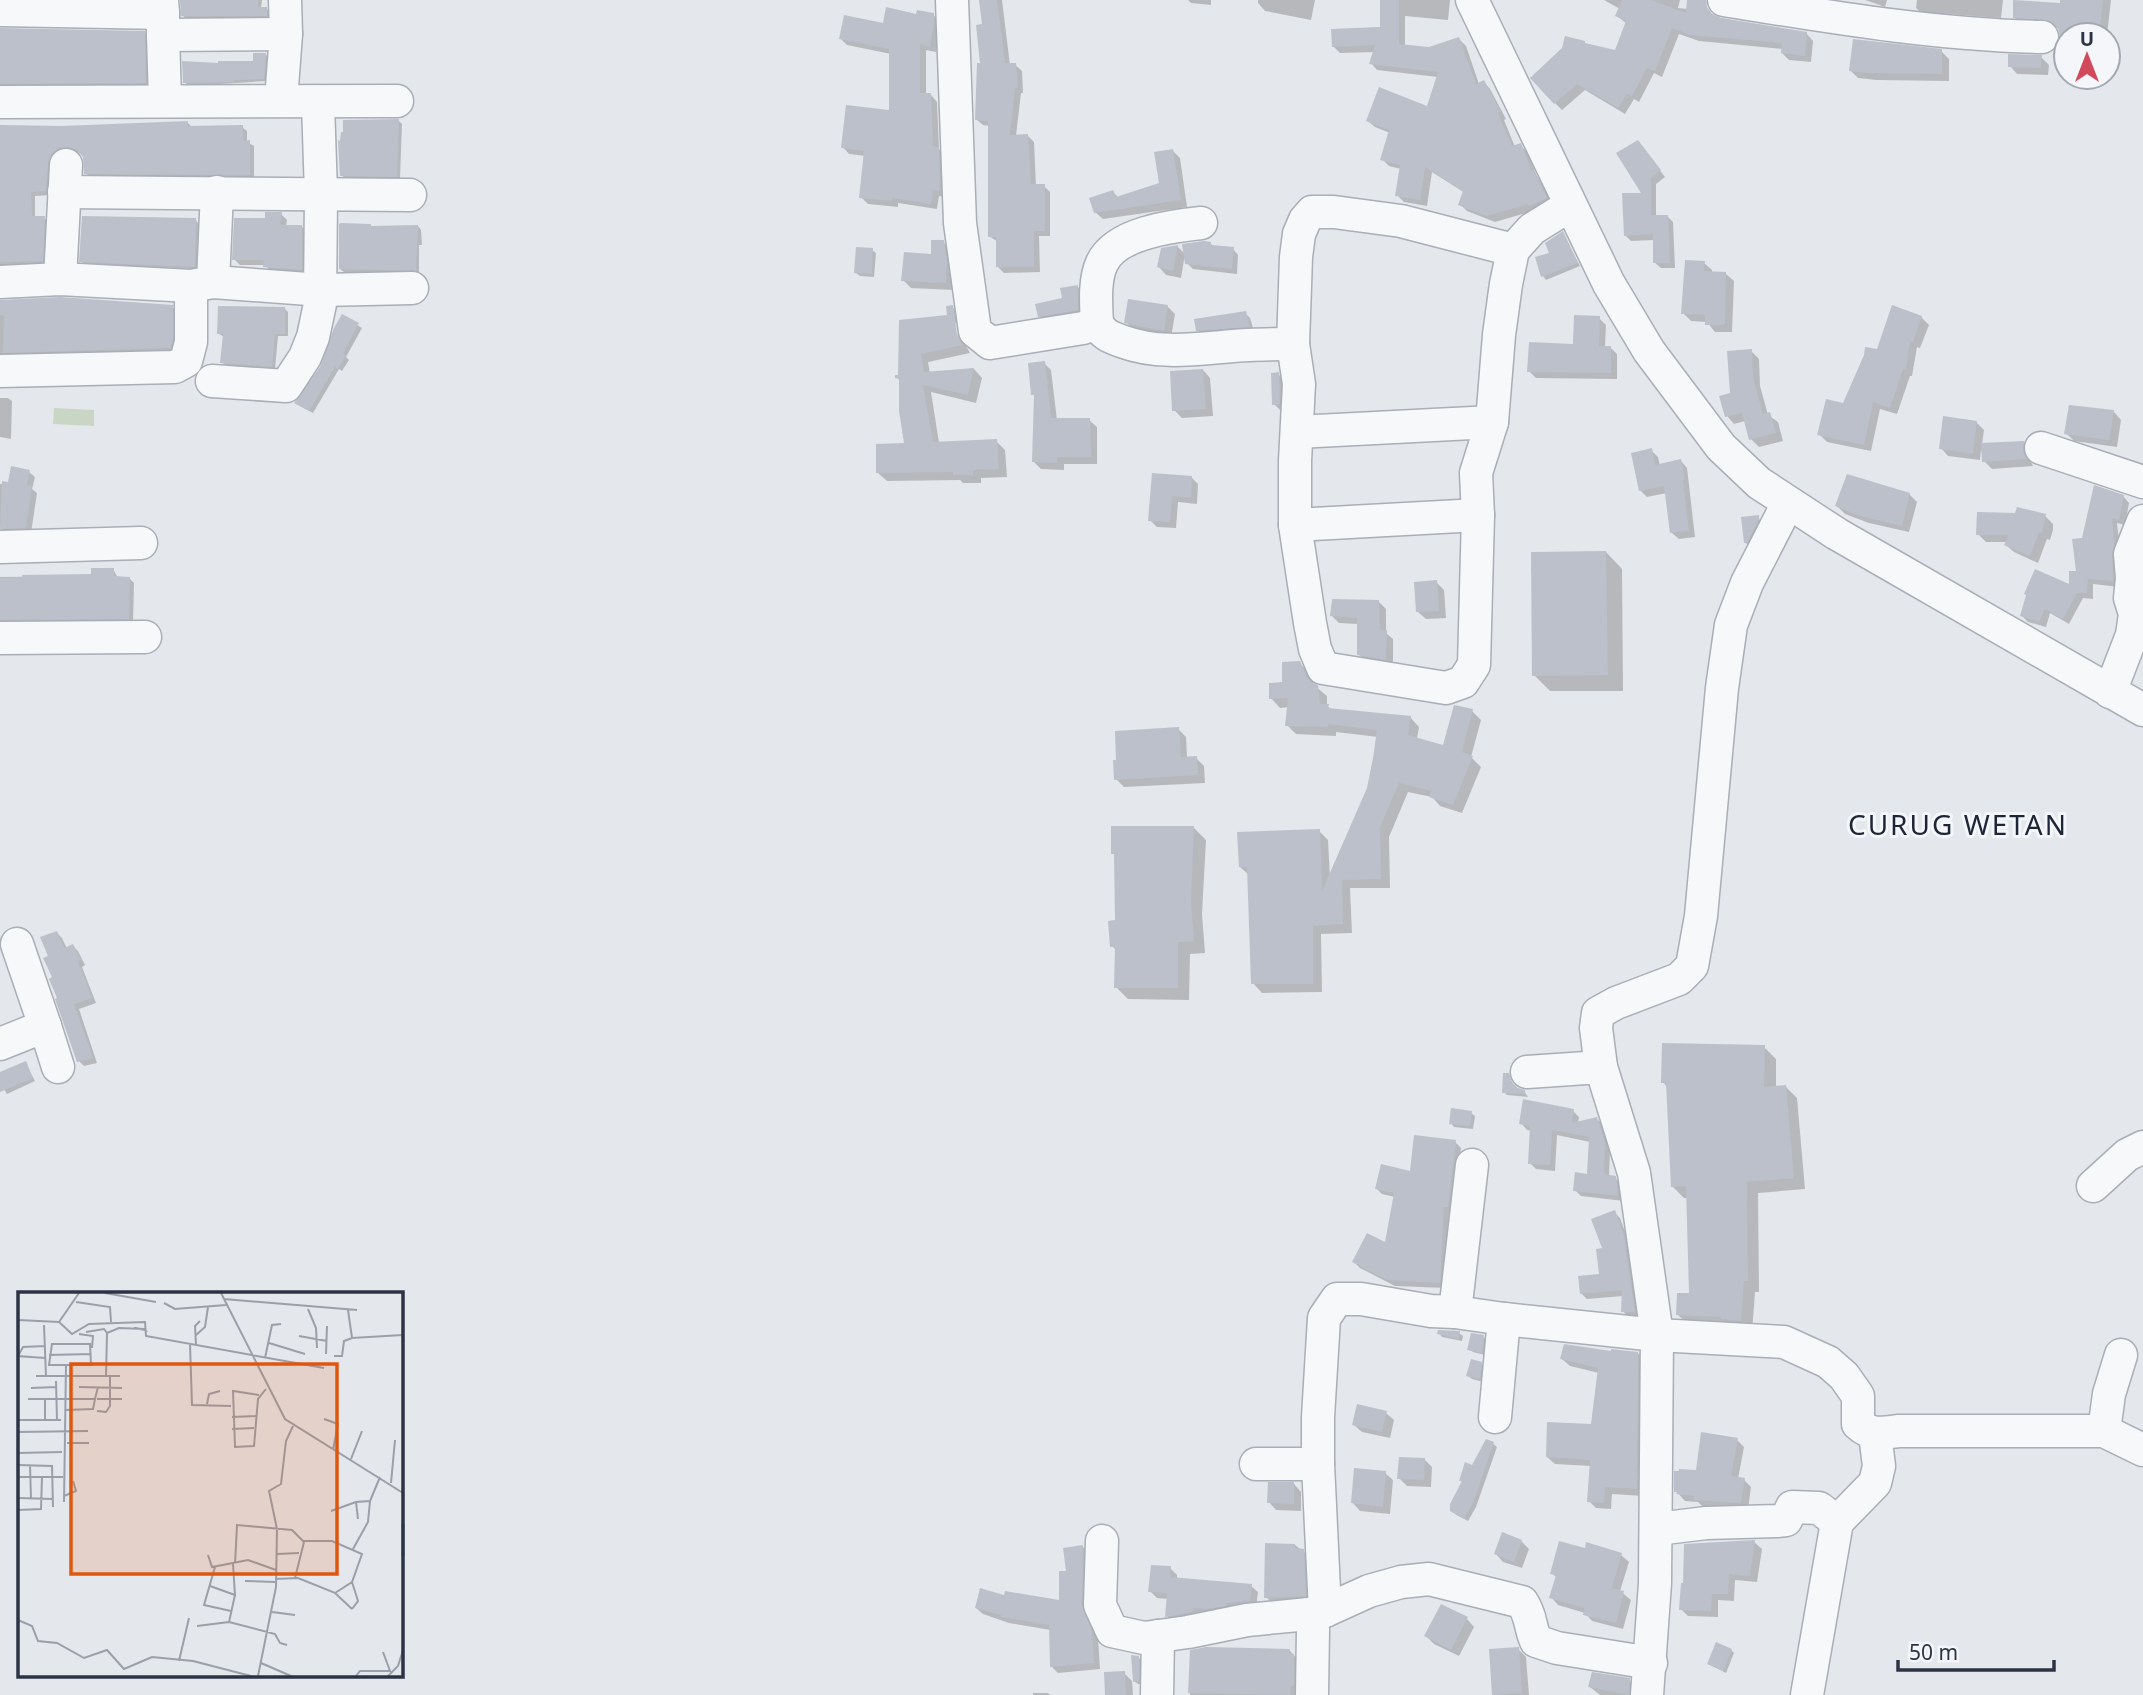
<svg xmlns="http://www.w3.org/2000/svg" width="2143" height="1695" font-family="'Noto Sans',sans-serif">
<style>
.green{fill:#c9d6c5}
.shadow{fill:#0003;fill-rule:evenodd}
.building{fill:#bbc0ca}
.lines{fill:none;stroke-linecap:round;stroke-linejoin:round}
.minor-casing{stroke:#a9aeb7;stroke-width:35}
.minor{stroke:#f7f8fa;stroke-width:32}
.labels{text-anchor:middle;dominant-baseline:central;stroke-width:6;stroke-linejoin:round;paint-order:stroke}
.quarter-label{font-size:28px;letter-spacing:2px;fill:#1d2536;stroke:#f4f6f9}
.inset-river{fill:none;stroke:#9fb4cc;stroke-width:3.5}
.inset-road{fill:none;stroke:#9a9fa9;stroke-width:2}
.view{fill:#df570f;fill-opacity:0.15;stroke:#df570f;stroke-width:3.5}
.inset-edge{fill:none;stroke:#2b3445;stroke-width:3.5}
</style>
<rect width="100%" height="100%" fill="#e4e7ec"/>
<path class="green" d="M54,408L94,410V426L53,424Z"/>
<g class="shadow">
<path d="M181,0H262L261,8H266L271,13V19L188,20L183,16Z"/>
<path d="M980,0H1002L1010,65H1015L1022,71L1023,93H1021L1016,136H1028L1034,142L1036,186H1044L1050,192V236H1039L1040,272L1004,273L998,267V242L989,236L990,126L983,125L976,119L984,26Z"/>
<path d="M1188,0H1211V5L1191,3Z"/>
<path d="M1258,0H1315L1311,20L1265,11L1258,3Z"/>
<path d="M1382,0H1450L1448,20L1405,16V46L1429,49L1459,39L1466,46L1479,84L1484,82L1490,89L1506,119L1504,120L1515,147L1520,145L1527,152L1536,174L1553,205L1495,222L1467,211L1460,204L1465,193L1432,172L1427,206L1404,202L1397,195L1401,169L1389,166L1382,159L1390,133L1375,127L1368,121L1429,108L1438,77L1377,70L1371,63L1375,52L1340,53L1333,46L1382,28Z"/>
<path d="M1604,0H1680L1678,8L1708,11L1714,17L1806,33L1813,41L1811,62L1789,60L1782,53L1783,49L1699,41L1679,34L1662,77L1654,73L1639,102L1634,99L1625,114L1585,90L1562,110L1555,103L1563,49L1616,52L1627,24L1617,16L1620,9Z"/>
<path d="M1865,0H1887L1885,7Z"/>
<path d="M1917,0H2003L2001,18L1949,14V16L1924,15L1916,8Z"/>
<path d="M2062,0H2111L2107,35H2066V40L2060,28L2022,25L2014,17L2061,4Z"/>
<path d="M933,15L940,21V32L936,52L926,50V95H931L937,102L939,149L945,155L946,197L939,196L937,209L898,203V207L868,204L861,197L866,156L849,154L843,147L891,112V54L847,45L841,39L884,25Z"/>
<path d="M0,30L144,33L148,37L149,86L0,88Z"/>
<path d="M1941,51L1949,59V81L1876,80L1858,78L1850,70Z"/>
<path d="M265,54L269,58L267,81L188,86L185,82L255,63Z"/>
<path d="M2041,57L2049,65L2048,75L2017,74L2010,66Z"/>
<path d="M399,121L402,124L400,179H345L342,175L345,134Z"/>
<path d="M188,123L192,127H242L247,131V142L254,146V179L90,178L86,173L84,157L82,154L73,151L63,152L50,195L35,196V218H44L49,222L46,265L0,266V127L62,128Z"/>
<path d="M1643,148L1665,177L1656,184V217H1668L1673,222L1675,268H1661L1655,263L1654,240L1631,241L1625,235L1644,195Z"/>
<path d="M1173,151L1180,158L1187,207L1103,219L1095,212L1113,192L1119,198L1161,185Z"/>
<path d="M281,214L287,220L286,227H302L307,232V275L271,272L265,265H240L234,259L266,220Z"/>
<path d="M195,219L198,223V269L84,264L81,261Z"/>
<path d="M418,226L421,230L422,245H419V273L344,272L340,269L372,228Z"/>
<path d="M1563,234L1580,266L1546,280L1543,276Z"/>
<path d="M943,242L951,250L954,271L953,290L911,288L903,280L932,256Z"/>
<path d="M1210,243L1214,247L1233,249L1238,255L1237,274L1193,269L1187,263Z"/>
<path d="M1177,246L1185,254L1181,278L1166,275L1159,267Z"/>
<path d="M872,250L876,253L874,277L860,276L856,273Z"/>
<path d="M1704,263L1712,270V273L1726,274L1734,281L1732,332H1715L1707,322L1691,321L1683,313Z"/>
<path d="M1078,287L1085,295V318L1047,324L1040,316Z"/>
<path d="M0,302L172,307L177,311L175,352L0,358Z"/>
<path d="M1167,306L1175,314L1171,338L1134,330L1126,322Z"/>
<path d="M952,307L961,316L965,344L970,353L928,362L930,374L974,369L982,378L976,403L931,392L939,443L996,441L1005,450L1007,477L981,478V483H963L960,480L887,481L878,473L906,445L900,381L897,377L949,317ZM954,323H957L960,342H956Z"/>
<path d="M285,309L288,312V336H278L275,369L226,366L222,362L224,337L219,334Z"/>
<path d="M1245,313L1250,318L1254,331L1202,335L1197,330Z"/>
<path d="M342,316L362,328L346,357L349,360L342,371L339,369L313,413L300,406L322,368Z"/>
<path d="M1921,317L1929,325L1920,348L1917,347L1912,376H1910L1897,414L1880,409L1871,451L1827,442L1819,434L1844,405L1878,351Z"/>
<path d="M1599,318L1606,325L1605,347H1610L1617,354V379L1536,378L1529,371L1575,346Z"/>
<path d="M1751,351L1759,359L1760,386L1768,415L1778,422L1783,441L1759,447L1751,439L1745,421L1734,424L1727,416L1732,394Z"/>
<path d="M1044,363L1051,370L1057,420H1089L1097,427V464H1064V470L1041,469L1034,462L1036,397L1033,394Z"/>
<path d="M1203,370L1210,378L1213,416L1182,418L1174,410Z"/>
<path d="M1278,374L1286,382L1282,412L1274,404Z"/>
<path d="M0,398H8L12,401L11,439L0,437Z"/>
<path d="M2114,412L2121,420L2117,447L2074,441L2066,433Z"/>
<path d="M1976,422L1984,430L1982,445L2024,442L2031,450L2030,460L2033,466L1992,469L1984,461L1981,449L1980,460L1948,456L1941,448Z"/>
<path d="M1651,450L1658,457L1660,466L1681,461L1687,468L1695,537L1679,539L1672,533L1667,493L1647,497L1640,490Z"/>
<path d="M29,472L35,477L32,489L37,493L31,533L0,536V530L7,527L6,523L0,526V484H9Z"/>
<path d="M1153,475L1192,478L1198,484L1197,504L1178,502L1176,528L1157,527L1150,520Z"/>
<path d="M1909,494L1917,502L1909,532L1869,523L1845,514L1837,506Z"/>
<path d="M2123,496L2129,503L2125,525L2117,523L2120,551L2119,587L2093,584V599L2083,598L2069,624L2050,613L2046,627L2028,622L2022,616L2070,587L2078,573L2084,539Z"/>
<path d="M2045,516L2053,524V530L2050,540L2047,539L2038,563L2014,552L2006,545L2007,542H1986L1978,534Z"/>
<path d="M1758,517L1762,523L1749,546L1746,543Z"/>
<path d="M1606,552L1622,569L1623,691H1550L1534,675Z"/>
<path d="M113,569L118,578L130,579L134,583L133,623L0,625V577L92,576Z"/>
<path d="M1436,582L1444,590L1446,618L1426,619L1418,612Z"/>
<path d="M1379,602L1386,609V633L1393,639V666L1366,661L1359,654V624L1339,623L1332,616Z"/>
<path d="M1299,663L1309,672L1315,686L1327,696V706L1332,710L1410,717L1419,727L1417,739L1444,748L1472,711L1481,720L1471,757L1481,767L1462,813L1440,806L1432,797L1408,792L1389,837L1390,888H1350L1352,933L1321,934L1322,992L1262,993L1253,983L1249,875L1240,867L1319,831L1328,840L1330,878L1369,789L1378,737L1336,732V736L1296,734L1287,725L1289,707L1280,708L1271,698Z"/>
<path d="M1178,729L1186,737L1187,758H1196L1204,766L1205,783L1124,787L1116,779Z"/>
<path d="M1194,828L1206,840L1202,914L1205,953L1190,954L1189,1000L1128,999L1116,987L1117,951L1112,946L1117,922L1116,856L1112,853Z"/>
<path d="M57,933L62,938L67,949L73,946L78,951L85,965L82,967L96,1003L79,1009L97,1063L84,1066L79,1061L50,957Z"/>
<path d="M1764,1047L1776,1059V1087L1785,1086L1797,1098L1805,1189L1758,1193L1759,1292H1755L1752,1332L1690,1326L1678,1315L1690,1295L1688,1198H1684L1672,1186L1668,1088L1663,1082Z"/>
<path d="M25,1063L35,1081L7,1094L0,1082V1074Z"/>
<path d="M1508,1075L1515,1087L1524,1091L1528,1097L1507,1095L1504,1092Z"/>
<path d="M1573,1111L1579,1117L1578,1123L1597,1119L1603,1125L1610,1149L1609,1177L1615,1178L1621,1184L1624,1201L1581,1196L1575,1190L1588,1176L1590,1142L1557,1135L1555,1171L1536,1169L1530,1163L1532,1131L1527,1130L1521,1123Z"/>
<path d="M1471,1113L1475,1116L1473,1129L1454,1127L1451,1123Z"/>
<path d="M1455,1142L1461,1148L1453,1213L1449,1212L1445,1288L1395,1286L1360,1268L1354,1262L1387,1245L1395,1197L1382,1194L1376,1188L1411,1173Z"/>
<path d="M1615,1213L1620,1218L1629,1243L1640,1317H1628L1623,1311V1296L1587,1299L1581,1293L1601,1276L1604,1250Z"/>
<path d="M1439,1333H1459L1463,1336L1462,1341L1442,1337Z"/>
<path d="M1483,1337L1487,1340L1485,1355L1473,1352L1469,1349Z"/>
<path d="M1612,1353H1638L1645,1361L1644,1496L1612,1494L1611,1509L1596,1508L1589,1501L1591,1466L1555,1464L1547,1457L1593,1426L1599,1373L1570,1366L1562,1359Z"/>
<path d="M1481,1363L1484,1367L1483,1382L1472,1379L1468,1376Z"/>
<path d="M1386,1413L1394,1420L1390,1438L1362,1432L1354,1425Z"/>
<path d="M1737,1440L1744,1447L1738,1479L1744,1480L1751,1487L1748,1509L1702,1506L1698,1502L1685,1501L1676,1491Z"/>
<path d="M1493,1444L1497,1447L1476,1507L1468,1521L1455,1514L1463,1483L1461,1481Z"/>
<path d="M1424,1459L1432,1467L1431,1487L1407,1486L1399,1478Z"/>
<path d="M1385,1473L1393,1480L1390,1514L1360,1511L1353,1503Z"/>
<path d="M1294,1484L1301,1492V1511L1276,1510L1269,1502Z"/>
<path d="M1521,1541L1529,1549L1522,1568L1503,1562L1496,1554Z"/>
<path d="M1754,1542L1762,1549L1757,1582L1735,1580L1734,1601L1718,1600V1617L1688,1616L1681,1609Z"/>
<path d="M1295,1545L1309,1556L1311,1601L1272,1603L1266,1597Z"/>
<path d="M1083,1547L1089,1554L1088,1613L1098,1639L1100,1669L1058,1673L1051,1666V1630L1009,1623L983,1614L976,1608L1005,1597L1061,1602L1068,1573Z"/>
<path d="M1586,1550L1621,1555L1629,1562L1620,1591L1631,1600L1623,1629L1592,1621L1585,1613L1558,1605L1551,1597L1557,1578L1552,1573Z"/>
<path d="M1170,1568L1177,1575V1579L1251,1586L1258,1592L1256,1607L1173,1623L1167,1616L1168,1599L1157,1598L1150,1591Z"/>
<path d="M1467,1619L1474,1627L1459,1656L1434,1644L1426,1636Z"/>
<path d="M1518,1649L1526,1657L1529,1695H1494Z"/>
<path d="M1289,1650L1300,1662L1297,1695H1190L1192,1652Z"/>
<path d="M1731,1650L1734,1653L1726,1673L1709,1664Z"/>
<path d="M1138,1657L1142,1661V1684H1138L1134,1681Z"/>
<path d="M1124,1673L1132,1681L1133,1695H1107Z"/>
<path d="M1629,1680L1637,1688V1695H1600L1590,1687Z"/>
<path d="M1033,1693H1048L1050,1695H1033Z"/>
</g>
<g class="building">
<path d="M180,0H258V7H267V16H181Z"/>
<path d="M979,0H997L1005,63H1016L1018,88H1015L1010,135L1028,134L1031,184H1045V231H1034V267H996V237H988V121L975,120L977,63H980L976,25L982,24Z"/>
<path d="M1380,0H1399V44L1429,47L1459,37L1476,84L1484,80L1501,112L1498,113L1512,146L1521,143L1531,170H1533L1547,198L1529,206L1528,204L1487,216L1458,205L1463,191L1425,167L1420,200L1395,196L1400,165L1380,160L1389,130L1366,121L1379,87L1427,106L1438,72L1369,64L1375,45L1332,47L1331,29L1380,27Z"/>
<path d="M1622,0H1651L1686,13L1687,0H1706L1707,7L1712,14L1721,18L1807,32L1805,56L1781,53L1782,43L1690,35L1672,28L1655,71L1647,68L1632,96L1627,94L1618,108L1577,84L1554,104L1530,78L1562,48L1565,36L1585,41V43L1615,50L1626,21L1615,16Z"/>
<path d="M2013,0L2060,3V0H2103L2099,35L2060,37L2058,28L2051,21L2013,18Z"/>
<path d="M886,7L916,14L917,10L934,13V24L930,47L920,44V93H931L933,146L939,147L940,191L933,190L931,204L892,198V201L859,198L864,151L841,148L846,105L889,110V49L839,39L844,15L883,23Z"/>
<path d="M0,28L145,31L146,83L0,84Z"/>
<path d="M1853,39L1942,49V74L1867,73L1849,71Z"/>
<path d="M253,53H266L264,79L234,80V82L183,83L182,61L218,63V61H253Z"/>
<path d="M2008,54L2042,55L2041,68L2008,67Z"/>
<path d="M399,119L397,177L340,176L338,140L340,141L341,132H343V120Z"/>
<path d="M188,121V126L243,125V141L250,140V175L84,174L83,157L77,150L68,147L58,148L51,154L48,163L46,191L31,192L32,216H45L43,261L0,262V125L62,126Z"/>
<path d="M1638,140L1661,170L1651,178V215H1668L1670,263H1653V234L1624,236L1622,193H1641L1616,153Z"/>
<path d="M1173,149L1181,200L1094,213L1089,198L1113,190L1116,197L1159,183L1154,152Z"/>
<path d="M265,212H282L280,225H302V270L263,267L264,260H232L234,218H265Z"/>
<path d="M82,216L196,218L195,267L79,262Z"/>
<path d="M341,223L371,224V226L418,225L416,271L339,269V224Z"/>
<path d="M1563,231L1578,263L1541,277L1535,257L1549,253L1545,243Z"/>
<path d="M931,240H944L947,262L946,283L901,281L904,252L931,254Z"/>
<path d="M1204,241L1211,242V245L1234,247L1232,269L1185,264L1182,244Z"/>
<path d="M1178,245L1173,271L1157,267L1161,248Z"/>
<path d="M856,247L873,248L872,274L854,273Z"/>
<path d="M1685,260L1705,261L1704,271L1726,272L1725,325H1705V315L1681,314Z"/>
<path d="M1078,285V310L1038,317L1035,304L1062,298L1060,288Z"/>
<path d="M60,297L173,305V340L170,348L3,353L4,315H0V300Z"/>
<path d="M1128,299L1168,305L1164,331L1124,323Z"/>
<path d="M953,305L957,334L963,345L921,354L924,372L974,368L968,395L923,385L933,442L997,439L999,469L973,470V475H953V472L876,473V444L904,443L899,411V379L895,378V375H898L899,320L947,315L946,306Z"/>
<path d="M1892,305L1922,316L1913,342L1910,341L1906,370L1903,369L1890,408L1873,402L1864,445L1817,435L1826,399L1843,403L1864,355L1865,347L1877,349Z"/>
<path d="M218,306L285,307V334H275L272,367L220,363L223,334H217Z"/>
<path d="M1246,311L1250,327L1196,331L1194,319Z"/>
<path d="M342,314L359,323L343,353L346,355L338,369L335,367L309,411L294,403L320,367L334,328Z"/>
<path d="M1574,315L1600,316L1599,346H1611V373L1527,372L1529,342L1573,344Z"/>
<path d="M1752,349L1753,377L1763,414L1770,412L1776,433L1749,440L1742,413L1725,417L1719,396L1730,393L1727,351Z"/>
<path d="M1045,361L1051,418H1090L1091,457H1057V463L1032,462L1034,395H1031L1028,363Z"/>
<path d="M1203,369L1206,409L1172,411L1170,371Z"/>
<path d="M1279,372L1280,404L1272,405L1271,373Z"/>
<path d="M2069,405L2114,410L2109,440L2064,434Z"/>
<path d="M1943,416L1977,421L1973,454L1939,449Z"/>
<path d="M2024,441L2023,451L2027,459L1982,462L1981,443Z"/>
<path d="M1652,448L1655,465L1681,459L1685,480H1683L1689,531L1670,533L1664,486L1639,491L1631,453Z"/>
<path d="M11,466L30,470L27,485L32,486L26,528L0,529L2,481L8,482Z"/>
<path d="M1152,473L1192,476L1191,498L1172,496L1170,522L1148,521Z"/>
<path d="M1847,474L1910,493L1902,526L1860,516L1835,506Z"/>
<path d="M2094,485L2124,495L2119,520L2112,518L2114,544L2112,556L2113,581L2088,579L2087,593H2077L2063,619L2044,609L2040,622L2020,616L2026,595L2024,594L2035,569L2069,584V571H2076L2072,539L2082,538Z"/>
<path d="M2017,507L2046,514L2042,533L2039,532L2030,556L2004,545L2009,535H1976L1977,512L2015,513Z"/>
<path d="M1759,515V519L1747,543H1744L1741,517Z"/>
<path d="M1606,551L1608,675L1532,676L1531,552Z"/>
<path d="M91,568H114V576L130,577L129,619L0,620V578L22,577V575L91,574Z"/>
<path d="M1437,580L1439,611L1416,612L1414,582Z"/>
<path d="M1332,599L1379,600L1380,630H1387L1386,660L1357,655V618L1330,616Z"/>
<path d="M1300,661L1306,676L1311,682L1318,685L1320,704H1329L1328,708L1411,716L1408,735L1443,745L1454,705L1473,709L1462,752L1473,756L1453,805L1429,797L1431,791L1399,783L1380,827L1381,879L1342,880L1343,924L1313,926V984H1251L1247,867H1239L1237,832L1320,829L1322,891L1367,788L1373,758L1377,730L1328,724V727L1285,726L1288,698L1269,699V683L1282,682V662Z"/>
<path d="M1179,727L1181,757L1197,756L1198,775L1114,780L1113,760H1116L1115,731Z"/>
<path d="M1111,826H1194L1191,901L1194,941L1178,942V988H1114L1115,947H1110L1108,921L1115,920L1114,854H1111Z"/>
<path d="M57,931L64,948L73,944L81,960L78,961L92,998L74,1004L93,1058L77,1062L55,999L57,998L49,979L52,977L43,958L48,956L40,937Z"/>
<path d="M1662,1043L1765,1045L1764,1087L1786,1085L1794,1178L1747,1182L1748,1281H1744L1741,1321L1721,1319V1317L1676,1315L1677,1293H1689L1686,1186L1671,1187L1666,1083H1661Z"/>
<path d="M26,1061L33,1078L0,1092V1072Z"/>
<path d="M1503,1073H1509L1512,1083L1518,1088L1525,1090V1094L1502,1093Z"/>
<path d="M1523,1099L1574,1109L1572,1123L1597,1117L1605,1142L1604,1174L1616,1176L1618,1196L1573,1191L1575,1172L1587,1174L1589,1137L1552,1130L1550,1165L1528,1164L1530,1126L1519,1124Z"/>
<path d="M1451,1108L1472,1111L1470,1126L1449,1124Z"/>
<path d="M1414,1135L1456,1140L1448,1207H1444L1440,1283L1387,1280L1352,1262L1367,1233L1385,1242L1394,1193L1375,1189L1381,1164L1410,1171Z"/>
<path d="M1615,1210L1624,1236L1635,1312H1621L1622,1290L1580,1294L1578,1276L1599,1274L1596,1249L1602,1248L1591,1219Z"/>
<path d="M1438,1330L1460,1331L1459,1339L1437,1334Z"/>
<path d="M1471,1333L1484,1335L1482,1353L1467,1350Z"/>
<path d="M1564,1344L1611,1351V1349L1638,1352L1637,1489L1605,1487L1604,1503L1587,1502L1590,1460L1546,1457L1547,1422L1591,1424L1598,1368L1560,1359Z"/>
<path d="M1471,1359L1482,1362L1480,1379L1466,1376Z"/>
<path d="M1357,1404L1387,1411L1382,1432L1352,1425Z"/>
<path d="M1701,1432L1738,1438L1731,1476L1745,1478L1741,1503L1694,1500V1496L1676,1494L1677,1492H1674V1471H1679V1469L1696,1470Z"/>
<path d="M1486,1439L1494,1442L1473,1503L1464,1519L1450,1511V1504L1462,1481H1459L1465,1462L1472,1465Z"/>
<path d="M1399,1457L1425,1458L1424,1480L1397,1479Z"/>
<path d="M1354,1468L1386,1471L1383,1507L1351,1503Z"/>
<path d="M1268,1482H1294V1504L1267,1503Z"/>
<path d="M1502,1532L1522,1540L1514,1562L1494,1554Z"/>
<path d="M1755,1540L1750,1576L1729,1574L1728,1594H1712L1711,1611L1679,1610L1681,1583H1683L1684,1544Z"/>
<path d="M1559,1541L1585,1548L1586,1542L1622,1553L1612,1588L1624,1591L1616,1623L1583,1615L1584,1608L1549,1598L1556,1575L1550,1574Z"/>
<path d="M1265,1543L1295,1544V1548L1304,1549L1306,1596L1264,1598Z"/>
<path d="M1083,1545L1082,1605L1092,1631L1094,1663L1050,1667L1049,1625L1001,1617V1615L975,1608L980,1588L1004,1595L1005,1591L1059,1600V1571H1066L1063,1548Z"/>
<path d="M1151,1565L1171,1566L1170,1577L1252,1584L1250,1601L1226,1603V1606L1206,1609L1193,1608L1192,1612L1165,1617L1167,1593L1148,1592Z"/>
<path d="M1441,1604L1468,1617L1451,1650L1424,1636Z"/>
<path d="M1716,1642L1732,1649L1723,1671L1707,1664Z"/>
<path d="M1206,1647L1290,1649L1289,1653L1294,1654V1686H1291L1290,1695L1188,1693L1190,1650Z"/>
<path d="M1519,1647L1522,1693L1492,1695L1489,1649Z"/>
<path d="M1131,1655L1139,1656V1681L1133,1682Z"/>
<path d="M1125,1671L1126,1695H1105L1104,1672Z"/>
<path d="M1592,1672L1630,1678L1629,1695L1588,1687Z"/>
</g>
<g class="lines">
<defs>
<g id="minor">
<path d="M952,0L960,223L975,331L990,343L1083,328L1097,323C1102,334 1110,337 1121,341C1164,357 1205,347 1249,345C1264,344 1278,344 1293,344"/>
<path d="M1472,0L1609,284L1649,351L1721,447L1759,483L1837,534L2143,710"/>
<path d="M1724,0C1830,17 1935,35 2042,37"/>
<path d="M0,10L163,13L162,0"/>
<path d="M163,13V35L286,34"/>
<path d="M163,35L165,101"/>
<path d="M281,100L286,34L285,0"/>
<path d="M0,102L397,101"/>
<path d="M64,192L410,195"/>
<path d="M1513,250L1401,221L1334,212H1312L1305,220L1299,234L1296,257L1293,344L1299,384L1295,461V525L1310,623L1315,649L1323,668L1446,688L1463,682L1474,665L1478,515L1476,473L1492,422L1499,335L1506,284L1513,250L1532,229L1569,206"/>
<path d="M60,279L66,165"/>
<path d="M0,282L60,279L191,286L213,282L217,192"/>
<path d="M213,282L322,290L412,288"/>
<path d="M1097,323C1096,304 1094,280 1102,263C1116,233 1172,226 1201,223"/>
<path d="M0,371L175,367L186,361L191,342V286"/>
<path d="M212,381L286,386L305,357L313,337L320,304L321,194L318,103"/>
<path d="M1297,432L1492,422"/>
<path d="M2041,448L2143,482"/>
<path d="M1295,525L1478,515"/>
<path d="M0,547L141,543"/>
<path d="M0,638L145,637"/>
<path d="M2110,692L2132,635L2135,614L2130,598L2132,578L2130,554L2143,521"/>
<path d="M45,1026L58,1067"/>
<path d="M0,1044L45,1026L17,944"/>
<path d="M1527,1072L1601,1067"/>
<path d="M2093,1186L2127,1155L2143,1147"/>
<path d="M1455,1312L1472,1165"/>
<path d="M1495,1417L1504,1319"/>
<path d="M2104,1431L2109,1394L2121,1355"/>
<path d="M1256,1464H1318"/>
<path d="M1657,1529L1706,1523L1777,1521L1786,1520L1792,1507L1819,1508L1837,1522"/>
<path d="M1102,1541L1100,1605L1112,1631L1144,1638L1188,1632L1247,1620L1309,1614L1325,1611L1369,1591L1401,1582L1429,1579L1522,1602C1532,1617 1529,1625 1536,1641L1557,1648L1651,1663"/>
<path d="M1325,1611L1318,1464V1417L1324,1318L1337,1299H1361L1431,1311L1455,1312L1504,1319L1657,1335L1784,1342L1828,1362L1844,1376L1858,1396V1424C1871,1436 1882,1433 1899,1431H2104L2143,1450"/>
<path d="M1309,1614L1313,1629L1312,1695"/>
<path d="M1157,1695L1158,1636"/>
<path d="M1647,1695L1655,1583L1657,1335L1634,1173L1601,1067L1596,1028L1598,1013L1616,1003L1679,979L1692,966L1701,916L1722,688L1731,625L1747,583L1788,503"/>
<path d="M1807,1695L1837,1522L1875,1483L1879,1466L1875,1434"/>
</g>
</defs>
<use href="#minor" class="minor-casing"/>
<use href="#minor" class="minor"/>
</g>
<g class="labels">
<g class="quarter-label">
<text x="1958" y="824">CURUG WETAN</text>
</g>
</g>
<g transform="translate(18 1292)">
<rect width="385" height="385" fill="#e4e7ec"/>
<path class="inset-river" d="M385,232V264"/>
<path class="inset-road" d="M87,1L138,10M203,1L267,127L385,201M206,7L339,18M58,10L92,15L93,30M146,11L157,17L208,13M290,17L298,36L299,56M330,18L334,46L385,43M0,28L41,30L61,1M41,30L54,42L71,32L127,30L128,44L306,76M26,33L28,85M68,40L86,37L89,41L88,84M89,41L101,36L126,37L127,38L116,36M61,42L75,44L74,56M178,43L187,35L190,15M281,44L309,49M251,51L287,62M34,52H72L73,73H31ZM172,52L174,113L213,114M178,53L177,34L182,29M308,62L309,34M31,63L73,62M316,64H324L326,49L334,46M27,66L0,64L5,55L27,54M247,66L254,33L263,32M18,84H102M38,89L39,128M61,95L104,96M13,96L38,95M241,103L215,99L217,155L236,154L240,107L248,97M10,107H77L80,95M79,107H104M189,112L191,102L202,99M48,118L75,117L77,107M79,119L88,120L92,114V84M214,125L238,124M306,127L320,132L315,158M0,128H43M27,128V106M214,137L236,136M0,140L70,139M49,151H71M0,161L44,160M333,167L344,139M0,173L34,174L35,215M12,173L13,207M0,185H45M373,191L377,148M46,204L58,199L55,189M0,206L35,207M46,210L48,73M0,218L23,217L24,185M313,219L338,210M340,227L338,210L352,209M335,257L350,230L352,209L362,185M259,262L281,261M190,263L194,275L230,268L258,278M215,272L217,303L211,330L257,342L262,351L269,353M217,272L219,233L274,238L285,249H314L344,262L334,290L317,301L280,286L257,287M197,275L186,313L213,319M277,286L286,250M227,289L257,290M192,294L217,303M317,301L334,317M334,317L340,309L334,290M254,320L277,323M0,328L14,334L20,349L39,351L66,366L89,358L106,377L134,365L175,369L233,384M179,334L211,330M161,369L171,326M243,371L273,384M240,384L258,295L259,237L251,199L263,192L268,149L275,134M338,384L342,379H372L365,360M370,384L380,374L385,358"/>
<path class="view" d="M53,72H319V282H53Z"/>
<rect width="385" height="385" class="inset-edge"/>
</g>
<g transform="translate(2087 56)"><circle r="33" fill="#f4f6f9" stroke="#a4a8b1" stroke-width="2"/>
<path d="M0-5L12 26L0 18L-12 26Z" fill="#d1495b"/>
<text y="-10" font-size="19" font-weight="bold" text-anchor="middle" fill="#2b3445">U</text>
</g>
<path d="M1898 1660v10h156v-10" fill="none" stroke="#2b3445" stroke-width="3.5"/>
<text x="1909" y="1660" font-size="21" fill="#2b3445" stroke="#f4f6f9" stroke-width="5" paint-order="stroke">50 m</text>
</svg>
